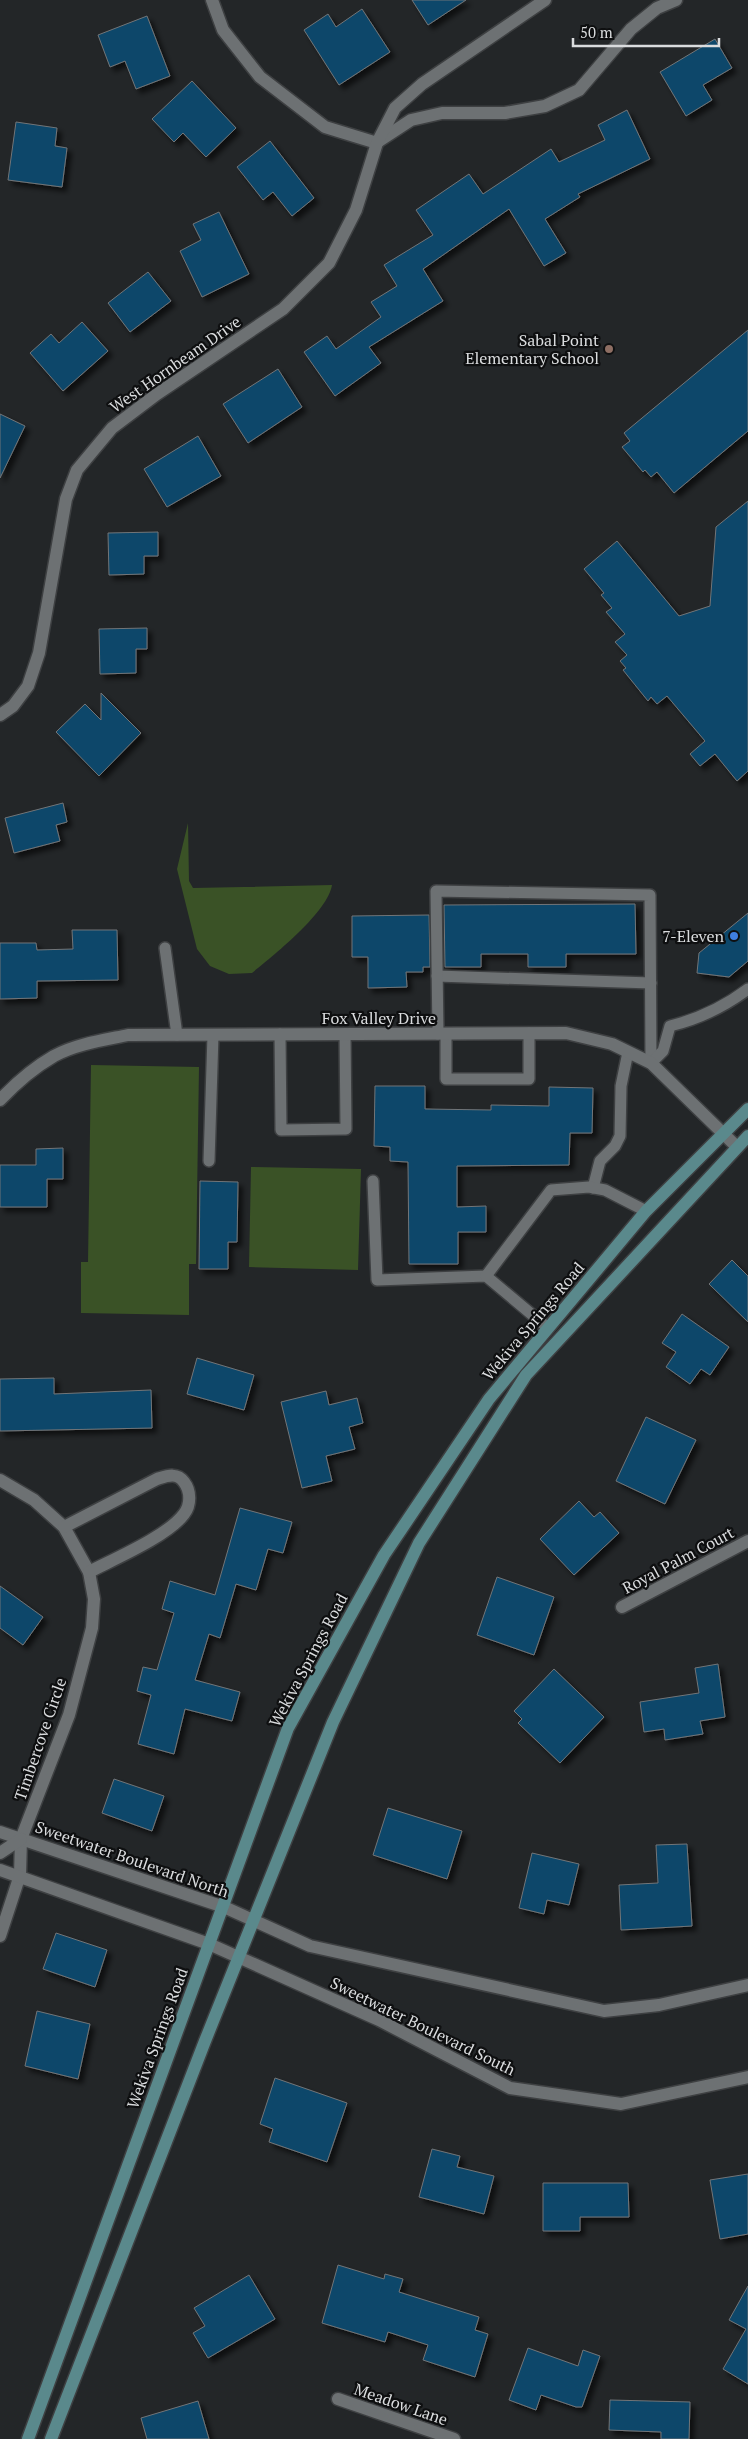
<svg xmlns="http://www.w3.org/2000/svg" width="748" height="2439" font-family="'PT Serif',serif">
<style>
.green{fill:#3a5226}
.building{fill:#0a476a;stroke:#727578;filter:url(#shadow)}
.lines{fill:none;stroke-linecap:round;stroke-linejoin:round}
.lane-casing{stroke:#3e4042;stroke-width:14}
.street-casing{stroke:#3e4042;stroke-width:15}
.secondary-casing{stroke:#3e4042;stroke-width:15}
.lane{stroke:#6d7173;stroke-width:11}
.street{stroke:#6d7173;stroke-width:12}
.secondary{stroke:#5a898c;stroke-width:12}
.education-dot{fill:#8d6e63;stroke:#0e0f10;stroke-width:2}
.shop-dot{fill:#3f7fe0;stroke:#0e0f10;stroke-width:2}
.labels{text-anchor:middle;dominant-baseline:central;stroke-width:4.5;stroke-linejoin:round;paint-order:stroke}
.poi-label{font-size:16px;fill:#dadcde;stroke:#0e0f10;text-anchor:end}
.street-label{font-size:16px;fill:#dadcde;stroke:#0e0f10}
</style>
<defs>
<filter id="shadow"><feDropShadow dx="4.5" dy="4.5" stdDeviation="2.5" flood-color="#0009"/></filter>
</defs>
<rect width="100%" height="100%" fill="#232628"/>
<g class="green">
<path d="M188,823L189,881L193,888L332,885C328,912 273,956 252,973L229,974L210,966L197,949L177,869Z"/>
<path d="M91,1065L199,1067L196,1264H189V1315L81,1313V1262H88Z"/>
<path d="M251,1167L361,1169L358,1270L249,1267Z"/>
</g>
<g class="building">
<path d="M412,0H466L428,25Z"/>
<path d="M362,9L390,52L339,85L304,30L328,14L336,27Z"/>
<path d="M147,16L170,76L136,89L125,61L110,67L98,35Z"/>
<path d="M715,39L732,68L703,85L712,100L686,116L660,72Z"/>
<path d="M192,81L236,128L206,157L183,133L174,142L152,119Z"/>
<path d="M627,110L650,159L578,194L580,197L545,219L566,253L544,266L509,209L423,269L443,301L369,347L381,363L335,396L304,352L327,336L336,349L381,317L371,302L397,286L384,265L433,235L416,210L469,174L483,194L551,149L559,162L605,140L598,125Z"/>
<path d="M16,122L57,128L55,146L67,148L62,187L8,180Z"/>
<path d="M270,141L314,198L292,216L273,192L263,200L237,167Z"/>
<path d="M219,212L249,274L202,297L180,251L201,240L193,224Z"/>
<path d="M148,272L171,301L130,332L108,303Z"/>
<path d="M82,322L108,351L63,391L30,353L51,334L59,343Z"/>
<path d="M748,330V431L674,493L657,472L651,477L645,470L643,472L622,447L630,441L624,433Z"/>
<path d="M278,369L302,407L248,443L223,404Z"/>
<path d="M0,414L25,426L0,478Z"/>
<path d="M198,436L221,476L167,507L144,469Z"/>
<path d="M748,501V771L737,781L715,754L700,766L690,754L705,741L667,696L657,704L651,697L648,701L623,670L626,668L620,661L627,655L615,642L625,634L606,612L612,608L601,595L604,593L584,569L617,541L679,616L710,606L716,527Z"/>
<path d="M158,532V556H144V574L109,575L108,533Z"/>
<path d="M147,628V649H136V673L100,674L99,629Z"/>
<path d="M101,693L141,733L99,776L56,732L85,704L101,720Z"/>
<path d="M63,803L67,822L56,825L60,841L14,853L5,818Z"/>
<path d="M635,904L636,954H566V967H528V954H481V967H445L444,905Z"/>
<path d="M748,913V961L729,977L697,973L699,953Z"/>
<path d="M429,915L430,967H423V972H406L407,987L368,988V957H352V916Z"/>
<path d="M72,930H117L118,980L37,981V998L0,999V943H36L37,950L73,949Z"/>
<path d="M375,1086H425V1109L491,1110V1105L549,1106V1087L593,1088L592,1133H570L569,1165L457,1166V1207L486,1206V1232H458V1264H409L408,1162L390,1161V1147L374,1146Z"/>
<path d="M63,1148V1179H47V1207H0V1165H36V1149Z"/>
<path d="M200,1181L238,1182L237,1242H228V1269H199Z"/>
<path d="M732,1260L748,1276V1322L709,1284Z"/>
<path d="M682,1314L729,1347L710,1375L701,1369L690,1384L666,1367L676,1352L662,1343Z"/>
<path d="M197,1358L254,1375L244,1410L187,1394Z"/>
<path d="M54,1378V1394L151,1390L152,1428L0,1431V1379Z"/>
<path d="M326,1391L329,1405L357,1398L363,1423L349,1427L355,1449L326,1456L332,1481L302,1488L281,1402Z"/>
<path d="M646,1417L696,1440L665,1504L616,1481Z"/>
<path d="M579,1501L594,1517L600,1512L619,1533L574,1575L540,1539Z"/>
<path d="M240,1508L292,1522L283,1553L268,1549L256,1590L236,1584L220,1638L209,1634L195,1680L240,1692L232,1721L185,1709L174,1754L138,1744L151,1695L137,1691L143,1667L157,1670L174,1613L162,1609L170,1581L215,1595Z"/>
<path d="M497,1577L554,1597L534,1655L477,1635Z"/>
<path d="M0,1586L43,1617L23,1645L0,1628Z"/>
<path d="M718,1664L725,1717L700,1721L703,1734L665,1740L664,1729L644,1732L640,1702L699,1693L695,1668Z"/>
<path d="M554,1669L604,1717L560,1763L518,1723L522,1719L514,1711Z"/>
<path d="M114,1779L164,1796L152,1831L102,1813Z"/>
<path d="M388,1808L462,1831L447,1879L373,1855Z"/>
<path d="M687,1844L692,1926L621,1930L619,1885L658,1883L656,1845Z"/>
<path d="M532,1853L579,1864L569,1905L547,1900L544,1914L519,1908Z"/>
<path d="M56,1933L107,1950L95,1987L43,1969Z"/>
<path d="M37,2011L90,2024L78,2079L25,2066Z"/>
<path d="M275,2078L347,2103L327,2162L269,2142L273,2129L260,2124Z"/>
<path d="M432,2149L460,2156L457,2167L494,2176L484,2214L419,2197Z"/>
<path d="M748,2174V2234L720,2239L710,2180Z"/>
<path d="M543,2183H628L629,2217H580V2231H543Z"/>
<path d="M338,2265L384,2279L385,2274L403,2279L399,2292L479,2317L475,2330L488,2334L475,2377L423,2360L428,2345L388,2332L385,2342L322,2323Z"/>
<path d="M249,2275L275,2319L208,2358L193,2333L205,2326L194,2308Z"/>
<path d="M748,2286V2384L723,2369L746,2329L729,2320Z"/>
<path d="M528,2348L578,2366L583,2350L600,2356L582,2407H576L541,2395L536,2410L509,2400Z"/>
<path d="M610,2400L690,2402L689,2439H661V2432L609,2430Z"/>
<path d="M198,2401L209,2439H147L141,2418Z"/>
</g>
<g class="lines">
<defs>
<g id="lane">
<path d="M165,948L177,1035"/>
<path d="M437,976L651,983"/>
<path d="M280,1034L281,1130L346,1129L345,1034"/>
<path d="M438,1034L436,891L650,895L651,1063"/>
<path d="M446,1034V1079H529V1033"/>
<path d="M651,1063L663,1051L670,1026C699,1019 724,1007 748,989"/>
<path d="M209,1161L213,1035"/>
<path d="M373,1181L377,1280L486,1276L548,1328"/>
<path d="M593,1188L600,1161L615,1146L620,1136L621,1086L628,1052"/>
<path d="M486,1276L551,1190L589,1187L605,1190L646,1211"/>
</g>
<g id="street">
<path d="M212,0L223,30L260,77L325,127L377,143"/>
<path d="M379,141L411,120L442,113H505L545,106L579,90L631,29L657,8L676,0"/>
<path d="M0,715L13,706L28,686L39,653L66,499L77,470L112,428L157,394L283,309L329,263L356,210L377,143L395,108L422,84L545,0"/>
<path d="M0,1100C15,1084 35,1067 54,1056C76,1044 104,1040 128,1035L566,1033L612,1044L651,1063L737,1147"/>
<path d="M0,1480L34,1500L64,1527L89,1572L94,1599L92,1628L69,1715L21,1839L20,1875L0,1936"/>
<path d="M64,1527L157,1479C167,1476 177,1472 184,1482C191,1491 191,1505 184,1514C168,1536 114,1559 89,1572"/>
<path d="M622,1607L748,1541"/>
<path d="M0,1832L224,1907L310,1946L604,2011L659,2005L748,1985"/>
<path d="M0,1853L21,1839"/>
<path d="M0,1870L209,1944L379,2020L510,2088L621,2104L748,2077"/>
<path d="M338,2399L454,2439"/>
</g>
<g id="secondary">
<path d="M28,2439L288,1728L384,1555L489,1399L646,1211L748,1109"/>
<path d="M51,2439L205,2041L333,1722L419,1543L526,1375L748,1136"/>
</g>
</defs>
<use href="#lane" class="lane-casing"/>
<use href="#street" class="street-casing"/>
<use href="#secondary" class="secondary-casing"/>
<use href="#lane" class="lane"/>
<use href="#street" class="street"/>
<use href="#secondary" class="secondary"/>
</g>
<circle class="education-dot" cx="609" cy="349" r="5"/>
<circle class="shop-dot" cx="734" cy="936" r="5"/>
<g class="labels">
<g class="poi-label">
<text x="599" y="340">Sabal Point<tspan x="599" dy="18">Elementary School</tspan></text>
<text x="724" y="936">7-Eleven</text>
</g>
<g class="street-label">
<text transform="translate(175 364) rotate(-35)">West Hornbeam Drive</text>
<text x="379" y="1018">Fox Valley Drive</text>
<text transform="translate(533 1321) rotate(-50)">Wekiva Springs Road</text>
<text transform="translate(678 1560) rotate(-28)">Royal Palm Court</text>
<text transform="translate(308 1660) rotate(-62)">Wekiva Springs Road</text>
<text transform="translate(40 1739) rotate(-71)">Timbercove Circle</text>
<text transform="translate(132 1859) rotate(19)">Sweetwater Boulevard North</text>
<text transform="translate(423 2026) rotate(26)">Sweetwater Boulevard South</text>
<text transform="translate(157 2038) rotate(-70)">Wekiva Springs Road</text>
<text transform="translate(401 2404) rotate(19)">Meadow Lane</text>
</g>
</g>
<path d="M573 38v8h146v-8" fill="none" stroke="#dadcde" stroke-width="2.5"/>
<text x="580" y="38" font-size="15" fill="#dadcde" stroke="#0e0f10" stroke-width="4" paint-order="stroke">50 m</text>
</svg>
